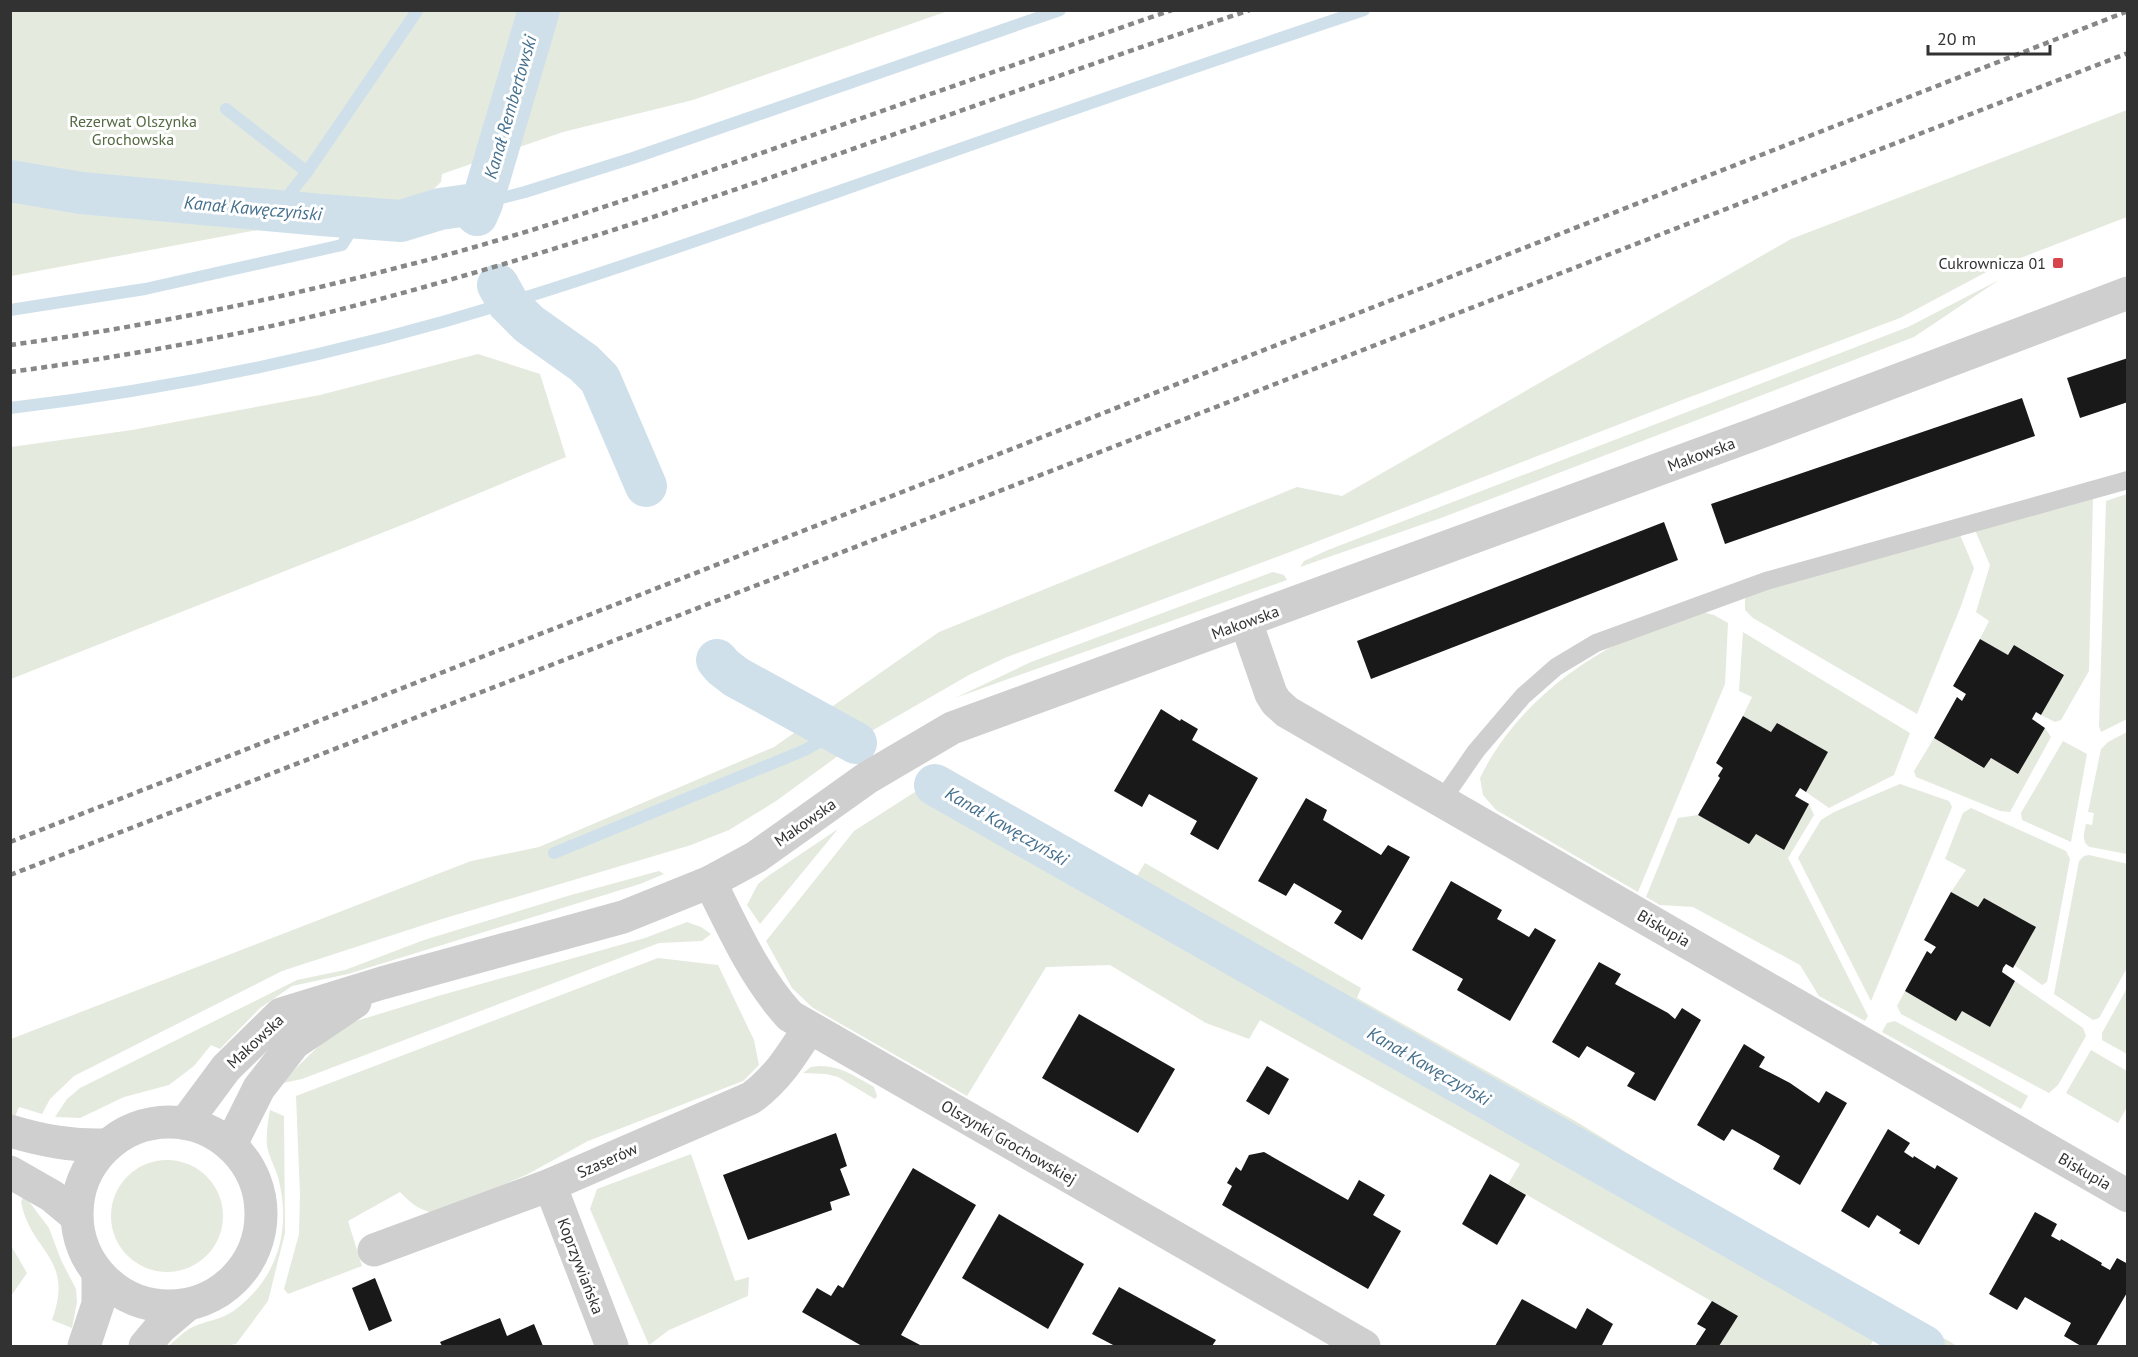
<svg xmlns="http://www.w3.org/2000/svg" width="2138" height="1357" font-family="'PT Sans',sans-serif">
<style>
.green{fill:#e4eade}
.lines{fill:none;stroke-linecap:round;stroke-linejoin:round}
.stream{stroke:#cfe0eb;stroke-width:12}
.canal{stroke:#cfe0eb;stroke-width:42}
.building{fill:#191919}
.service{stroke:#cfcfcf;stroke-width:18}
.minor{stroke:#cfcfcf;stroke-width:33}
.tertiary{stroke:#cfcfcf;stroke-width:33}
.rail{stroke:#878787;stroke-width:4.5;stroke-dasharray:6 4.5;stroke-linecap:butt}
.poi-dot{fill:#d8444c;stroke:#fff;stroke-width:2}
.labels{text-anchor:middle;dominant-baseline:central;stroke-width:6;stroke-linejoin:round;paint-order:stroke}
.park-label{font-size:16px;fill:#546a42;stroke:#fff}
.poi-label{font-size:16px;fill:#323232;stroke:#fff;text-anchor:end}
.street-label{font-size:16px;fill:#323232;stroke:#fff}
.water-label{font-size:18px;font-style:italic;fill:#45708e;stroke:#fff}
</style>
<rect width="100%" height="100%" fill="#fff"/>
<g class="green">
<path d="M11,10H948V11L693,100L563,132L442,174L441,182L401,221L314,215L278,228L263,229L11,276Z"/>
<path d="M2127,110V217L1992,269L1900,318L1682,400L1290,552L1007,657L969,675L875,729L776,801L729,830L691,845L442,919L282,971L74,1076L50,1099L42,1114L19,1107L14,1119H11V1039L471,861L539,847L774,747L939,632L1297,487L1342,496L1791,239Z"/>
<path d="M1999,280L1914,337L1441,518L1300,567L1304,561L1328,550L1908,327Z"/>
<path d="M478,354L540,374L566,457L412,521L11,679V447L132,430L320,395Z"/>
<path d="M2127,494V719L2101,732L2099,726L2106,501Z"/>
<path d="M2093,498L2089,671L2061,720L2055,722L2041,715L2064,674L2014,645L2008,655L1980,639L1989,621L1976,612L1990,565L1975,530Z"/>
<path d="M1960,535L1974,568L1961,606L1917,714L1753,618L1745,610V599L1752,592Z"/>
<path d="M1273,572L1284,575L1287,580L955,698L1031,662Z"/>
<path d="M1698,611L1714,615L1728,623L1725,684L1638,892L1496,810L1483,795L1480,778C1509,718 1562,672 1621,642C1646,630 1673,621 1698,611Z"/>
<path d="M1743,632L1910,733L1894,775L1829,808L1806,792L1828,752L1777,723L1771,732L1743,716L1752,697L1739,691Z"/>
<path d="M2045,728L2051,737L2010,812L2000,811L1916,777L1914,771L1934,738L1983,768L1991,758L2018,774Z"/>
<path d="M2127,732V854L2090,847C2081,842 2084,833 2086,824L2092,825L2094,813L2088,812L2101,749L2108,742Z"/>
<path d="M2063,741L2087,754L2071,842L2022,820L2021,813Z"/>
<path d="M951,775L1135,879L1145,863L1361,988L1357,998L1577,1122L1718,1209L1892,1307L1870,1346H1719L1737,1316L1508,1184L1520,1164L1260,1020L1249,1039L1206,1023L1110,965L1046,967L967,1096L813,1008L792,988L766,941L854,831L918,790Z"/>
<path d="M1900,784L1949,801L1952,807L1871,1001L1798,858L1821,820L1834,812Z"/>
<path d="M1809,804L1814,815L1788,858L1868,1016L1865,1021L1819,996L1800,965L1693,907L1660,905L1646,897L1678,818L1698,815L1749,844L1756,834L1783,850Z"/>
<path d="M1971,808L2066,851L2070,859L2047,982L2042,985L2014,965L2035,927L1984,898L1978,907L1951,892L1966,870L1945,859L1963,813Z"/>
<path d="M838,829L760,924L747,905L758,884L768,876Z"/>
<path d="M2089,855L2128,864L2127,968L2099,1018L2093,1020L2054,994L2079,861L2084,856Z"/>
<path d="M659,871L664,874L640,884L348,974L292,986L260,1008L220,1049L211,1045L194,1066L169,1085L124,1097L80,1118L55,1117L67,1099L80,1088L297,980L345,970L424,940L571,895Z"/>
<path d="M687,922L701,927L711,934L702,941L659,943L302,1079L283,1083L295,1069L323,1042L353,1022L438,996L645,938Z"/>
<path d="M658,958L718,965L754,1040L759,1065L743,1081L588,1141L528,1174L437,1214C420,1210 412,1205 400,1192L348,1221L362,1266L288,1294L284,1289L299,1234L300,1194L296,1096Z"/>
<path d="M2015,981L2083,1028L2086,1036L2058,1085L2049,1093L1901,1014L1897,1006L1905,991L1955,1020L1962,1011L1990,1027Z"/>
<path d="M2127,988L2128,1054H2127L2102,1040V1033Z"/>
<path d="M1895,1021L2028,1096L2021,1109L1882,1032L1887,1023Z"/>
<path d="M2091,1050L2127,1071V1107L2118,1123L2066,1093Z"/>
<path d="M820,1066C841,1066 856,1077 874,1087L877,1096L875,1099L838,1077L826,1074L803,1073L811,1067Z"/>
<path d="M270,1110L284,1116L285,1233L268,1301L236,1344L224,1346H168C175,1341 182,1333 189,1329C207,1319 221,1322 240,1306C280,1273 291,1226 278,1177C275,1167 269,1157 267,1146C266,1134 268,1121 270,1110Z"/>
<path d="M691,1154L735,1281L749,1277L748,1296L669,1330L649,1345L590,1209L597,1189Z"/>
<circle cx="167" cy="1216" r="56"/>
<path d="M24,1195L49,1228L61,1260L76,1289L77,1302L72,1328L52,1320C75,1257 31,1253 21,1202Z"/>
<path d="M10,1244L27,1273L11,1296H10Z"/>
<path d="M1904,1314L1910,1318L1957,1346H1884Z"/>
</g>
<g class="lines">
<g class="stream">
<path d="M226,109L307,172"/>
<path d="M482,203L525,192L633,158L1060,10"/>
<path d="M276,211L307,172L417,11"/>
<path d="M10,310L145,289L342,245L354,226L396,232L431,225L440,209"/>
<path d="M10,408C179,388 349,352 510,302C619,269 726,230 834,193C1010,131 1187,69 1364,10"/>
<path d="M554,853L805,750L821,741L828,728"/>
</g>
<g class="canal">
<path d="M10,181L81,193L322,215L401,221L440,209L482,203L477,215"/>
<path d="M482,203L539,10"/>
<path d="M498,285L508,303L529,324L584,363L600,379L646,486"/>
<path d="M717,660L723,667L736,677L856,743"/>
<path d="M935,785L1924,1346"/>
</g>
</g>
<g class="building">
<path d="M2128,358V402L2080,418L2067,378Z"/>
<path d="M2022,398L2035,436L1725,544L1711,504Z"/>
<path d="M1664,522L1678,560L1371,679L1357,641Z"/>
<path d="M1980,639L2008,655L2014,645L2064,675L2041,715L2036,712L2032,719L2045,728L2018,774L1991,758L1984,768L1934,738L1957,697L1962,701L1966,694L1953,686Z"/>
<path d="M1161,709L1180,721L1181,719L1198,729L1192,740L1258,778L1218,850L1190,834L1197,821L1149,794L1142,807L1114,791Z"/>
<path d="M1743,716L1771,732L1777,723L1828,752L1806,792L1800,788L1795,796L1809,804L1784,850L1756,834L1749,844L1698,815L1720,778L1718,776L1723,768L1716,763Z"/>
<path d="M1306,798L1327,810L1323,820L1381,855L1388,845L1410,857L1362,940L1334,923L1342,911L1294,883L1286,896L1258,881Z"/>
<path d="M1451,881L1502,910L1497,919L1529,937L1535,928L1556,940L1510,1021L1457,990L1463,979L1412,950Z"/>
<path d="M1951,892L1978,907L1984,898L2036,927L2013,968L2006,964L2003,968L2002,972L2015,981L1990,1027L1962,1011L1956,1021L1905,991L1927,951L1931,954L1936,947L1924,940Z"/>
<path d="M1599,962L1621,974L1615,984L1668,1013L1675,1019L1682,1008L1701,1020L1655,1101L1627,1086L1635,1073L1587,1046L1579,1058L1552,1042Z"/>
<path d="M1079,1014L1175,1069L1138,1133L1042,1078Z"/>
<path d="M1744,1044L1765,1057L1759,1067L1790,1083L1819,1103L1826,1091L1847,1103L1800,1185L1773,1169L1780,1156L1756,1142L1732,1129L1724,1141L1697,1125Z"/>
<path d="M1267,1066L1289,1079L1269,1115L1246,1101Z"/>
<path d="M1888,1129L1910,1143L1904,1152L1913,1158L1914,1156L1935,1169L1937,1165L1958,1178L1919,1245L1899,1233L1901,1230L1877,1215L1869,1228L1841,1211Z"/>
<path d="M836,1133L847,1166L840,1169L850,1195L830,1202L832,1210L748,1240L723,1175Z"/>
<path d="M1264,1152L1348,1200L1359,1180L1385,1195L1373,1215L1401,1231L1368,1289L1222,1205L1232,1186L1227,1183L1236,1167L1241,1171L1249,1155Z"/>
<path d="M913,1168L976,1205L901,1335L922,1346H862L802,1312L817,1288L831,1296L838,1285L843,1288Z"/>
<path d="M1490,1174L1526,1195L1497,1245L1462,1224Z"/>
<path d="M2035,1212L2057,1224L2051,1236L2060,1241L2061,1239L2102,1263L2101,1265L2110,1270L2117,1258L2128,1264V1291L2096,1346H2081L2064,1336L2071,1323L2025,1297L2017,1310L1989,1294Z"/>
<path d="M999,1214L1084,1264L1048,1329L962,1278Z"/>
<path d="M375,1278L392,1321L369,1331L352,1288Z"/>
<path d="M1119,1287L1216,1340L1212,1346H1115L1092,1334Z"/>
<path d="M1522,1299L1576,1329L1587,1308L1613,1324L1602,1345L1605,1346H1495Z"/>
<path d="M1712,1301L1738,1316L1719,1346H1695L1706,1329L1697,1324Z"/>
<path d="M500,1318L507,1336L534,1324L543,1346H442L440,1342Z"/>
</g>
<g class="lines">
<path class="service" d="M1442,800L1476,751L1523,696L1556,667L1596,643L1766,581L2128,480"/>
<g class="minor">
<path d="M1246,622L1271,694L1276,702L1287,712L2128,1196"/>
<path d="M710,882C733,928 755,978 790,1016L1364,1346"/>
<path d="M10,1131C44,1141 71,1146 106,1145"/>
<path d="M10,1172L52,1196L76,1216"/>
<path d="M550,1185L612,1346"/>
<path d="M374,1250L550,1185L751,1098C777,1079 792,1055 809,1028"/>
</g>
<g class="tertiary">
<circle cx="169" cy="1214" r="92"/>
<path d="M186,1122L226,1068L281,1014L382,983L623,917L710,882L756,857L867,778L952,728L1755,434L2128,293"/>
<path d="M231,1144L259,1088L294,1043L355,1002"/>
<path d="M84,1346L98,1304V1275"/>
<path d="M145,1346L160,1328L186,1306"/>
</g>
<g class="rail">
<path d="M10,345C144,327 274,300 404,266C520,237 634,197 747,158C888,109 1030,59 1172,10"/>
<path d="M10,372C122,357 233,337 342,309C651,230 948,111 1250,10"/>
<path d="M10,842L2128,11"/>
<path d="M10,875L2128,53"/>
</g>
</g>
<rect class="poi-dot" x="2052" y="257" width="12" height="12" rx="3"/>
<g class="labels">
<g class="park-label">
<text x="133" y="121">Rezerwat Olszynka<tspan x="133" dy="18">Grochowska</tspan></text>
</g>
<g class="poi-label">
<text x="2046" y="263">Cukrownicza 01</text>
</g>
<g class="street-label">
<text transform="translate(1701 454) rotate(-20)">Makowska</text>
<text transform="translate(1245 622) rotate(-20)">Makowska</text>
<text transform="translate(805 822) rotate(-35)">Makowska</text>
<text transform="translate(1664 928) rotate(30)">Biskupia</text>
<text transform="translate(255 1041) rotate(-43)">Makowska</text>
<text transform="translate(1009 1142) rotate(30)">Olszynki Grochowskiej</text>
<text transform="translate(607 1160) rotate(-24)">Szaserów</text>
<text transform="translate(2085 1171) rotate(30)">Biskupia</text>
<text transform="translate(581 1266) rotate(69)">Koprzywiańska</text>
</g>
<g class="water-label">
<text transform="translate(510 107) rotate(-74)">Kanał Rembertowski</text>
<text transform="translate(253 208) rotate(5)">Kanał Kawęczyński</text>
<text transform="translate(1007 826) rotate(30)">Kanał Kawęczyński</text>
<text transform="translate(1429 1066) rotate(30)">Kanał Kawęczyński</text>
</g>
</g>
<rect width="2138" height="1357" fill="none" stroke="#323232" stroke-width="24"/>
<path d="M1928 45v9h122v-9" fill="none" stroke="#323232" stroke-width="3"/>
<text x="1937" y="45" font-size="18" fill="#323232" stroke="#ffffff" stroke-width="4.5" paint-order="stroke">20 m</text>
</svg>
